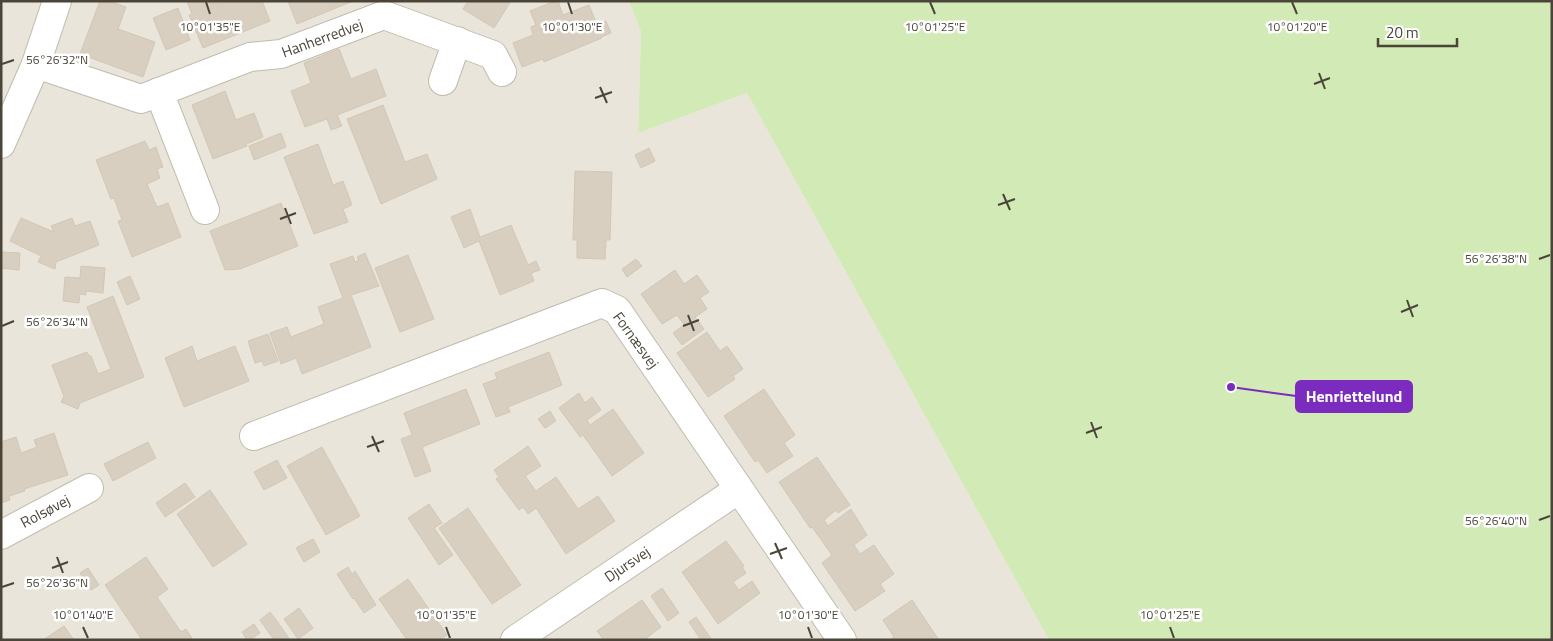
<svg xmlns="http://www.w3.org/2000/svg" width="1553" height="641" font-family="'Titillium Web',sans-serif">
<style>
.residential{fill:#eae5da}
.green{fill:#d2eab5}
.building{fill:#d8cfc1;stroke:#d3c7b4}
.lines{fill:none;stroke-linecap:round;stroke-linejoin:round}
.minor-casing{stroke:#c2bbae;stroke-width:30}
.minor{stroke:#fff;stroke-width:28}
.ticks{fill:none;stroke:#4b4439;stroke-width:2}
.labels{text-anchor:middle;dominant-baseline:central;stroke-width:5;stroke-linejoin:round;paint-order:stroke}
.street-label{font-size:15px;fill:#4b4439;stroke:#fff}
.ticks-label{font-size:12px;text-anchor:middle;fill:#4b4439;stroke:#fff;stroke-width:5;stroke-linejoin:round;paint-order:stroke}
.leader{fill:none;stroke:#7b2cbf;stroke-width:2}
.callout-dot{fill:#7b2cbf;stroke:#fff;stroke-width:2}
.callout{fill:#7b2cbf;stroke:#7b2cbf;stroke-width:2}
.callout-label{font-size:16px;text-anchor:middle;font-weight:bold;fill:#fff}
</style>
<rect width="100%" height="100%" fill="#f6f3ec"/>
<path class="residential" d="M1,1H629L641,32L638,133L747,93L1049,640H1Z"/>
<path class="green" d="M629,1H1552V640H1049L747,93L638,133L641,32Z"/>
<g class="building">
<path d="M100,1H109L126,7L118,29L155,42L143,77L80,54Z"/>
<path d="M187,1H214L216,4L223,1H262L270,21L203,48L189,15L192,14Z"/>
<path d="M288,1H353L297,24Z"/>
<path d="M468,1H511L494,28L463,9Z"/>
<path d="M555,1H558L563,15L589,5L597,25L606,21L611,33L601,37L602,38L544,62L543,59L522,67L513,43L533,35L531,27L536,25L530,11Z"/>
<path d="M178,8L190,40L166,50L153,18Z"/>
<path d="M339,49L351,79L376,69L386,96L337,115L342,126L331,130L327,119L305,127L291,91L311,83L304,63Z"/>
<path d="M225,91L236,120L254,113L263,137L246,144L247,146L213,159L192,105Z"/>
<path d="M383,105L405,162L427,154L437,179L381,204L347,119Z"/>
<path d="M281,133L286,147L254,160L249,146Z"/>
<path d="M145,141L149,150L156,147L163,167L157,169L160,178L147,184L157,207L168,203L181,237L132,257L118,221L122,220L114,198L111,199L96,160Z"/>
<path d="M318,144L333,185L343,181L352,205L343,209L348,222L314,234L284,157Z"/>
<path d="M649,148L655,161L641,168L635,155Z"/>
<path d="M575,171L612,172L610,240H606L605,259L577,258V240H573Z"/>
<path d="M281,203L298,246L240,269L225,270L210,231Z"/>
<path d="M470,209L480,237L511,225L528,265L536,261L540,270L531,273L534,281L500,295L479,241L464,248L451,217Z"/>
<path d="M21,218L54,232L51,226L72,218L75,226L90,221L99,245L56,262L55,269L38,262L41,256L10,241Z"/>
<path d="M1,252L20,253L19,270L1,268Z"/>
<path d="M365,253L379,286L351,295L371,347L302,374L296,358L281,364L270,333L287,327L291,337L324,324L318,307L343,298L330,264L353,256L355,262L359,260L357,257Z"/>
<path d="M408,255L434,319L400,332L375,268Z"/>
<path d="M636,259L642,266L627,277L622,269Z"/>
<path d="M81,266L105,268L103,293L86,291V295L80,294L79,303L63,301L65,277L80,278Z"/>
<path d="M675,270L684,284L697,275L709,292L700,298L707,309L695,317L704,329L682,345L673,333L684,325L677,315L662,324L641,294Z"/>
<path d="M130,276L140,299L127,305L117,282Z"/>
<path d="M113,296L144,377L80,403L78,409L61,402L64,396L52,365L87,352L89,356H91L98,374L111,369L87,307Z"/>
<path d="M707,332L720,351L727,346L743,369L733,376L735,379L708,397L677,353Z"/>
<path d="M268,334L278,361L264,366L262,361L255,363L248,341Z"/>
<path d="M192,346L197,361L235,346L249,381L184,407L165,358Z"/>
<path d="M549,352L562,385L508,407L510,412L496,417L483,384L497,379L495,373Z"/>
<path d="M466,389L480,424L422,447L431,471L415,477L401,439L412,435L404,413Z"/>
<path d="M764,389L795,435L784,443L793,456L767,473L758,460L755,462L724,416Z"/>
<path d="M579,393L585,403L592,397L601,410L587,420L590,425L613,409L644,453L612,476L583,435L580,437L559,408Z"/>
<path d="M550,411L556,421L545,428L538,419Z"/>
<path d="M54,433L68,475L24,489L25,491L9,496L10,500L1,503V442L16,437L21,453L37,447L34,440Z"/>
<path d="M148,442L156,458L113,481L104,464Z"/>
<path d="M528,446L541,466L525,476L536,491L556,477L578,509L598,496L615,521L566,554L536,508L528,514L523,507L519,510L496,479L499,477L494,470Z"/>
<path d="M322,447L360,516L326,535L287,466Z"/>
<path d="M817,457L850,505L838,513L836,510L824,520L828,526L851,509L867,535L854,545L860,554L874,545L894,574L880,584L885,591L855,611L822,563L832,555L812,527L810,528L779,482Z"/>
<path d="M277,460L287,478L264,490L254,472Z"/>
<path d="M185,483L195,497L165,517L156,503Z"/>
<path d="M210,490L247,544L213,567L177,514Z"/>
<path d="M429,504L442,523L434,528L453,555L439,565L408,518Z"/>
<path d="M468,508L521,585L492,604L439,528Z"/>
<path d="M313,539L320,552L304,562L296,548Z"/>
<path d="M726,541L744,566L742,567L746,573L733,582L739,590L752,581L760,593L718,624L682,572Z"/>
<path d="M146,557L168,589L157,597L181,632L186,629L193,640H142L105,585Z"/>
<path d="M348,567L352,574L355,571L376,605L364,613L354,598L353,599L337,574Z"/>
<path d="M88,568L99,585L91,590L80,573Z"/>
<path d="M408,579L447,635L440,640H407L379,599Z"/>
<path d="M662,588L679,613L668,621L651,596Z"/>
<path d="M642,600L661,627L644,640H604L597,631Z"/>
<path d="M912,600L939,640H890L894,637L883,620Z"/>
<path d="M299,608L313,628L298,639L284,619Z"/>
<path d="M270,612L277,621L290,640H274L260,620Z"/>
<path d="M696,617L712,640H701L689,622Z"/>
<path d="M254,624L260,633L250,640H247L242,632Z"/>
<path d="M64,626L74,640H43Z"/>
</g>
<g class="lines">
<defs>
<g id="minor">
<path d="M36,64L141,99L250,57L281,54L384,15L493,55L502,72"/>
<path d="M443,81L457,41"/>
<path d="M159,92L205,210"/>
<path d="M1,144L36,64L57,1"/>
<path d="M254,436L602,303L617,310L842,640"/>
<path d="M1,535L89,488"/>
<path d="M515,640L739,489"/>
</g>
</defs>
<use href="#minor" class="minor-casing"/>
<use href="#minor" class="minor"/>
</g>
<path class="ticks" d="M206,2L210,14M568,2L572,14M930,2L935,14M1292,2L1297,14M2,64L14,60M1319,73L1325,89M1314,84L1330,78M600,87L607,103M595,98L612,92M1003,194L1010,210M998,205L1015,199M285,208L291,224M280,219L296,213M1539,259L1550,255M1407,300L1413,317M1401,312L1418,305M688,315L694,331M2,326L14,321M683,326L699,320M1091,422L1097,438M1086,433L1102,427M372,436L379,452M367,447L384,441M1539,520L1550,516M775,543L782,559M770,554L787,548M57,557L63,573M52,568L68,562M2,587L14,583M83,627L88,638M446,627L450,638M808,627L812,638M1170,627L1174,638"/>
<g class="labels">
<g class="street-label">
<text transform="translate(322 38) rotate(-20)">Hanherredvej</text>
<text transform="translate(636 340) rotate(54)">Fornæsvej</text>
<text transform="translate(45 511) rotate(-28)">Rolsøvej</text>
<text transform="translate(627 564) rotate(-34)">Djursvej</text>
</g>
</g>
<g class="ticks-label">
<text x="210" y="31">10°01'35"E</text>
<text x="572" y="31">10°01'30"E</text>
<text x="935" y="31">10°01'25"E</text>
<text x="1297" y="31">10°01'20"E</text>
<text x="57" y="64">56°26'32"N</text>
<text x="1496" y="263">56°26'38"N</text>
<text x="57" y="326">56°26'34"N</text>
<text x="1496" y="525">56°26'40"N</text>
<text x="57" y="587">56°26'36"N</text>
<text x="83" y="619">10°01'40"E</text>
<text x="446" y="619">10°01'35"E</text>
<text x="808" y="619">10°01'30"E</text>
<text x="1170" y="619">10°01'25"E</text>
</g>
<path class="leader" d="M1231 387L1296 396"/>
<circle class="callout-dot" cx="1231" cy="387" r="5"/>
<rect class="callout" x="1296" y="381" width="116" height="31" rx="5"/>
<g class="callout-label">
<text x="1354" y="402">Henriettelund</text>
</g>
<rect width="1553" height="641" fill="none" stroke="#4b4439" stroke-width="5"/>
<path d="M1378 38v8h79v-8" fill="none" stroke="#4b4439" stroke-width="2.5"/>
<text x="1386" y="38" font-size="15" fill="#4b4439" stroke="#ffffff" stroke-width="4" paint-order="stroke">20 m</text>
</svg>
